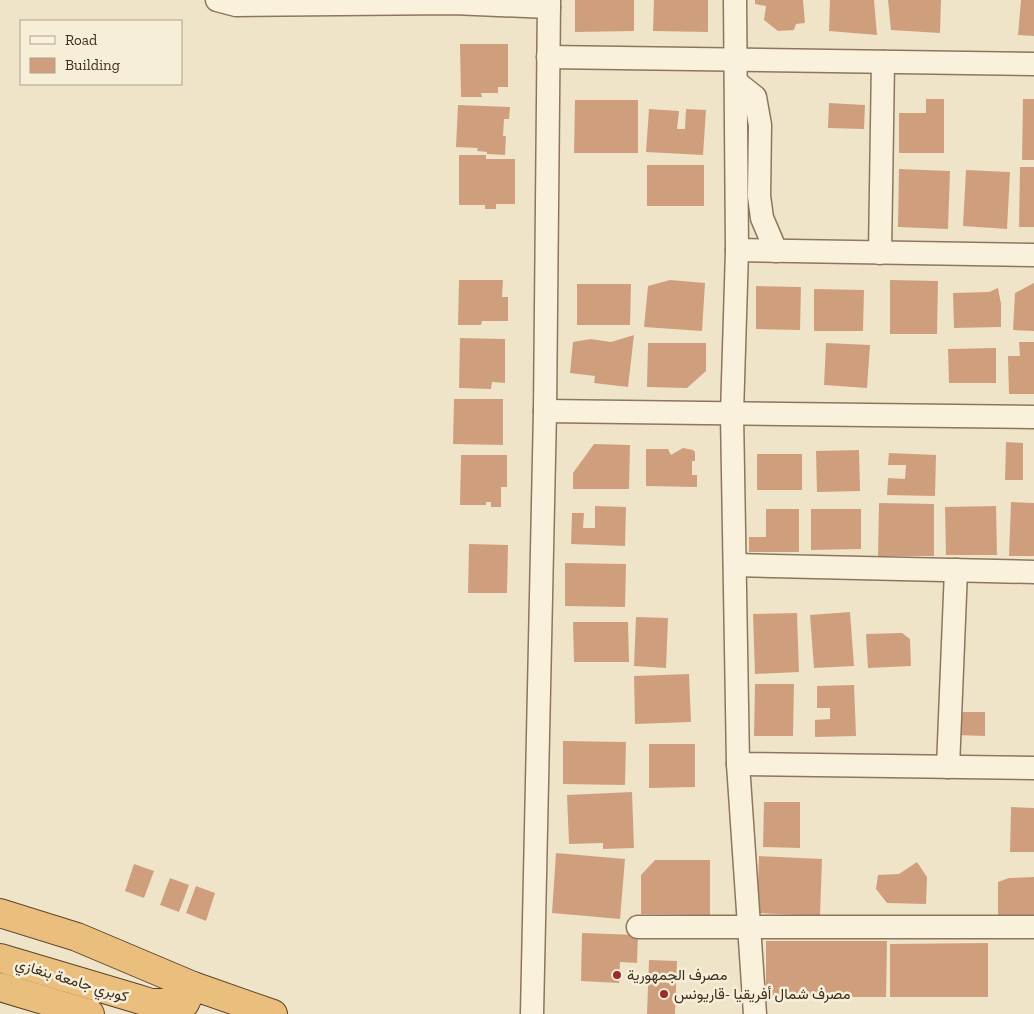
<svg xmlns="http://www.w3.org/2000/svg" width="1034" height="1014" font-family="'Zilla Slab',Vazirmatn,serif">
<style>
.building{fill:#cf9f7d}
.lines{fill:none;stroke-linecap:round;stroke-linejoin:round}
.minor-casing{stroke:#8d765c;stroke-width:25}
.trunk-casing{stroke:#5b4430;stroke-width:30}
.minor{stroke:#faf1dc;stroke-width:22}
.trunk{stroke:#eabe7c;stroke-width:28}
.poi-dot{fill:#9e2a2b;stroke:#f7eed8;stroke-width:2}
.labels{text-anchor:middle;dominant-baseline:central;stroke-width:5;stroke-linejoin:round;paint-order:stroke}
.poi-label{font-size:15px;fill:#3d2e20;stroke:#f7eed8;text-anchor:start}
.street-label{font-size:15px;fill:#3d2e20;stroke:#f7eed8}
</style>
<rect width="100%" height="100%" fill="#f0e4c8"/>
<g class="building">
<path d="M575,0H634V31L575,32Z"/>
<path d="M654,0H708V32L653,31Z"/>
<path d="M755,0H803L805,23L796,24L794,30L778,31L764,20L766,6L755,4Z"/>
<path d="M830,0H874L877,35L829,31Z"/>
<path d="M888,0H941L940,33L891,30Z"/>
<path d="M1021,0H1034V36L1018,35Z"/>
<path d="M460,44H508V87H498V93H481L482,97H461Z"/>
<path d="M926,99H944V153H899V113H926Z"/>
<path d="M1023,99H1034V160H1022Z"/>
<path d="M575,100H638V153H574Z"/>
<path d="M829,103L865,105L864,129L828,128Z"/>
<path d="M458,105L510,107L509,119H504L503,136H506L505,155L487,154V152L477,151L478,148L456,147Z"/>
<path d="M649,109L679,111L677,129H685L686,109L706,110L703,155L646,152Z"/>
<path d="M459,155H486V159H515V204H496V209H485V205H459Z"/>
<rect x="647" y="165" width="57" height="41"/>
<path d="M1020,167H1034V227H1019Z"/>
<path d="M899,169L950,171L948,229L898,227Z"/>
<path d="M966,170L1010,172L1007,229L963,226Z"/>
<path d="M459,280H503L502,297H508V321H482L481,325H458Z"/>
<path d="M670,280L705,283L702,331L644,327L648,286Z"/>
<path d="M890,280L938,281L937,334H890Z"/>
<path d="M1034,283V331L1013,330L1015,293Z"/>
<path d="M577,284H631L630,325H577Z"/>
<path d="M756,286L801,287L800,330L756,329Z"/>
<path d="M998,288L1001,304V327L954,328L953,293L989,292Z"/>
<path d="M814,289L864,290L863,331H814Z"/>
<path d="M634,335L628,387L594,383L595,376L570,373L573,342L591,339L611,342Z"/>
<path d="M460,338L505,339V383L492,382L491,389L459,388Z"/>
<path d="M1019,342H1034V394H1009L1008,356H1020Z"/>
<path d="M648,343H706V371L687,388L647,387Z"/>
<path d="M826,343L870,345L867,388L824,385Z"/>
<path d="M996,348V383H949L948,349Z"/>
<path d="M454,399H503V445L453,444Z"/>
<path d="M1006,442L1023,443V480H1005Z"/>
<path d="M594,444L630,445L629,489H573V473Z"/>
<path d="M683,448L693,450L695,452V461H692V475H697V487L646,486V449H668L671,455Z"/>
<path d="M859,450L860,491L817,492L816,451Z"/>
<path d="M889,453L936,455L935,496L887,495L888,478L905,479L906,465H888Z"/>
<rect x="757" y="454" width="45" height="36"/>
<path d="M461,455H507V487H501V507H491V502H486V505H460Z"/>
<path d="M1011,502L1034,503V556H1009Z"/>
<path d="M879,503L934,504V556H878Z"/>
<path d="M595,506L626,507L625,546L571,544L572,513H584L583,528H595Z"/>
<path d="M996,506L997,555H946L945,507Z"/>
<path d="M766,509H799V552H749V537H766Z"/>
<path d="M811,509H861V549L811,550Z"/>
<path d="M469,544L508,545L507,593H468Z"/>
<path d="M565,563L626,564L625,607L565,606Z"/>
<path d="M850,612L854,666L814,668L810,615Z"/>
<path d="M797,613L799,672L755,674L753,614Z"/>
<path d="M636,617L668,618L666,668L634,666Z"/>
<path d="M573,622H628L629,662H574Z"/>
<path d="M902,633L910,639L911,666L868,668L866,634Z"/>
<path d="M689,674L691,722L635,724L634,676Z"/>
<path d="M755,684H794L793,736H754Z"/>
<path d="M854,685L856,736L815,737V720L830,719V708H817V686Z"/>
<path d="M957,712H985V736L956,735Z"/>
<path d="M563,741L626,742L625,785L563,784Z"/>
<path d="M649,744H695V787L649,788Z"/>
<path d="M632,792L634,848L603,849V843L569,844L567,795Z"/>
<path d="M764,802H800V848L763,847Z"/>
<path d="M1011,807L1034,808V852H1010Z"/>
<path d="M556,853L625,859L620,919L552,913Z"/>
<path d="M759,856L822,859L820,916L757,913Z"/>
<path d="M655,860H710V915L641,914V875Z"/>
<path d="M917,862L927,877L926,904L887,903L876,889L878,875L899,874Z"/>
<path d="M134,864L154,871L144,898L125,891Z"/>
<path d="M1034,877V920H998V882L1009,878Z"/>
<path d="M170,878L189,885L179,912L160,905Z"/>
<path d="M196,886L215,893L206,921L186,913Z"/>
<path d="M582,933L638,935L637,963L620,962L619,983L581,981Z"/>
<path d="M766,941H887L886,997H766Z"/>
<path d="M988,943V997H890V944Z"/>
<path d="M649,960L677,961L675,1014H647Z"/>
</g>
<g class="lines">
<defs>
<g id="minor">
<path d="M217,0L236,5L453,3L549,7"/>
<path d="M735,0L737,250L732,414L738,764L1034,768"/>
<path d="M548,57L1034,64"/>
<path d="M736,82L755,97L760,125L759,196L762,218L776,251"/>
<path d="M737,250L1034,255"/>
<path d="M880,253L883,62"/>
<path d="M545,411L1034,417"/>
<path d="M735,565L1034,572"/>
<path d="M738,764L755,1014"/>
<path d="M948,767L956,570"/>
<path d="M638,927H1034"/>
<path d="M532,1014L545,411L549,0"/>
</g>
<g id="trunk">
<path d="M0,913L77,937L193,986L273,1014"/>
<path d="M0,958L138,999L151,1003H185L193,986"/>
<path d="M0,987L90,1014"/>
</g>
</defs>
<use href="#minor" class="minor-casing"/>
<use href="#trunk" class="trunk-casing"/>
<use href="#minor" class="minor"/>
<use href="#trunk" class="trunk"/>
</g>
<g class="poi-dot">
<circle cx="617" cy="975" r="5"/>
<circle cx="664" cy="994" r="5"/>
</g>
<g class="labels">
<g class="poi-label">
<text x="627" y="975">مصرف الجمهورية</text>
<text x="674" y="994">مصرف شمال أفريقيا -قاريونس</text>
</g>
<g class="street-label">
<text transform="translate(72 980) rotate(17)">كوبري جامعة بنغازي</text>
</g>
</g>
<rect x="20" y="20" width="162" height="65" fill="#f7eed8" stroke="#ada18e"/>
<rect x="30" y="36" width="25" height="8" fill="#faf1dc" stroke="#ada18e"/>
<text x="65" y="45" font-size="15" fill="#3d2e20">Road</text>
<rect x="30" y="58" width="25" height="15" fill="#cf9f7d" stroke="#ada18e"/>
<text x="65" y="70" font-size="15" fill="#3d2e20">Building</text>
</svg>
